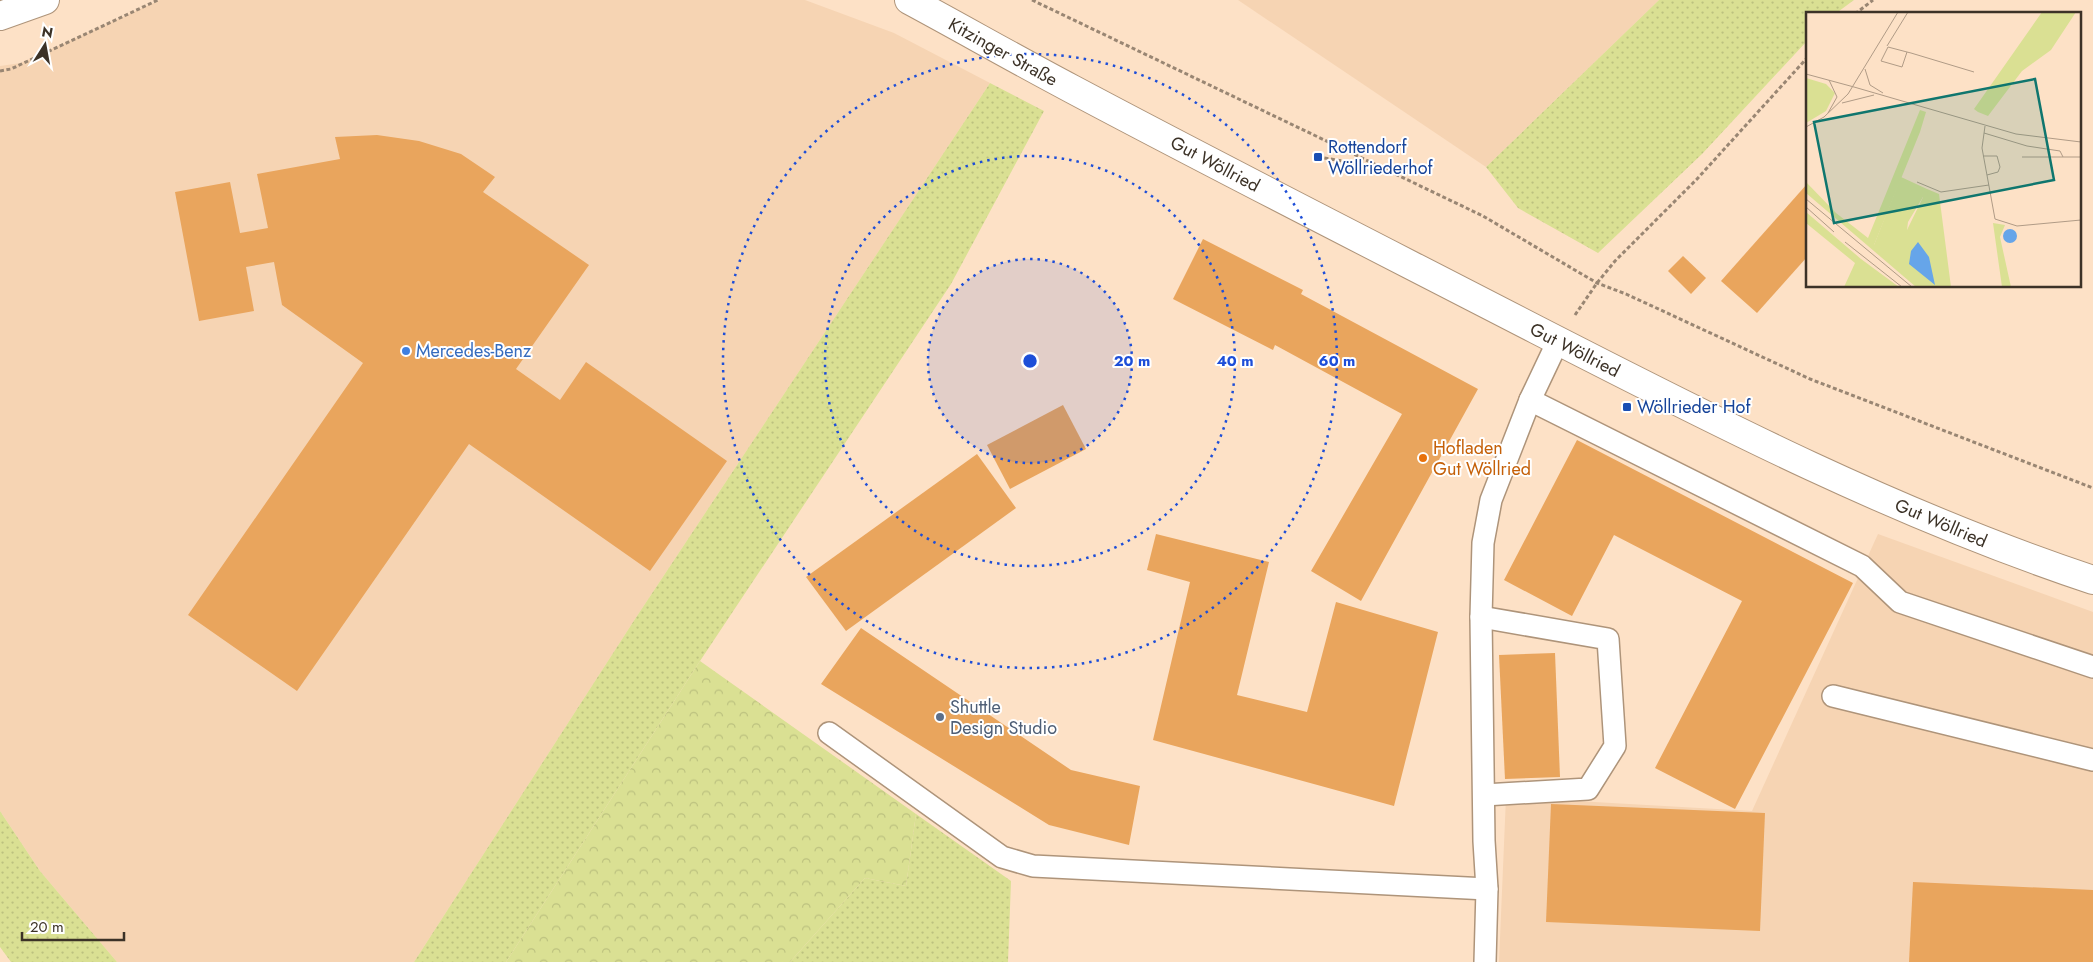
<svg xmlns="http://www.w3.org/2000/svg" width="2093" height="962" font-family="Jost,sans-serif">
<style>
.built{fill:#f6d4b3}
.green{fill:url(#green-dots)}
.forest{fill:url(#forest-crowns)}
.building{fill:#e9a55d}
.lines{fill:none;stroke-linecap:round;stroke-linejoin:round}
.service-casing{stroke:#ae947a;stroke-width:24}
.tertiary-casing{stroke:#ae947a;stroke-width:30}
.path{stroke:#998673;stroke-width:3;stroke-dasharray:4 2.5;stroke-linecap:butt}
.service{stroke:#fff;stroke-width:21}
.tertiary{stroke:#fff;stroke-width:28}
.ring{fill:none;stroke:#1d4ed8;stroke-width:2.5;stroke-dasharray:2.5 5}
.transit-dot{fill:#1a4fb4;stroke:#fff;stroke-width:2}
.shop-dot{fill:#3f7fe0;stroke:#fff;stroke-width:2}
.food-dot{fill:#e8710a;stroke:#fff;stroke-width:2}
.service-dot{fill:#5c6f8a;stroke:#fff;stroke-width:2}
.labels{text-anchor:middle;dominant-baseline:central;stroke-width:4;stroke-linejoin:round;paint-order:stroke}
.street-label{font-size:18px;fill:#3c3227;stroke:#fff}
.transit-label{font-size:18px;fill:#164399;stroke:#fff;text-anchor:start}
.shop-label{font-size:18px;fill:#366cbe;stroke:#fff;text-anchor:start}
.food-label{font-size:18px;fill:#c56008;stroke:#fff;text-anchor:start}
.service-label{font-size:18px;fill:#4e5e75;stroke:#fff;text-anchor:start}
.inset-road{fill:none;stroke:#b09b86;stroke-width:1}
.view{fill:#0f766e;fill-opacity:0.15;stroke:#0f766e;stroke-width:2.5}
.inset-edge{fill:none;stroke:#3c3227;stroke-width:2.5}
.centre{fill:#1d4ed8;stroke:#fff;stroke-width:2.5}
.ring-label{font-size:15px;text-anchor:middle;font-weight:bold;fill:#1d4ed8;stroke:#fff;stroke-width:4;stroke-linejoin:round;paint-order:stroke}
</style>
<defs>
<pattern id="green-dots" width="8" height="8" patternUnits="userSpaceOnUse" patternTransform="scale(1.25)"><rect width="8" height="8" fill="#dae093"/><path d="M2 2h.1M6 6h.1" fill="none" stroke="#bcc17f" stroke-width="1.8" stroke-linecap="round"/></pattern>
<pattern id="forest-crowns" width="20" height="18" patternUnits="userSpaceOnUse" patternTransform="scale(1.25)"><rect width="20" height="18" fill="#dae093"/><path d="M2 6a3 3 0 1 1 6 0M12 15a3 3 0 1 1 6 0" fill="none" stroke="#bcc17f"/></pattern>
</defs>
<rect width="100%" height="100%" fill="#fde1c6"/>
<g class="built">
<path d="M160,0H805L894,33L990,83L635,619L414,962H117L40,871L0,811V66L21,63Z"/>
<path d="M1238,0H1659L1486,167Z"/>
<path d="M1878,534L2093,612V962H1499L1506,797L1752,811Z"/>
</g>
<g class="green">
<path d="M1659,0H1854L1835,14H1807V41L1702,154L1598,253L1518,208L1486,167Z"/>
<path d="M990,83L1044,111L951,284L700,661L506,962H414L635,619Z"/>
<path d="M0,811L40,871L117,962H11L0,947Z"/>
<path d="M916,814L1011,881L1008,962H790L865,878L906,886Z"/>
</g>
<path class="forest" d="M700,661L916,814L906,886L865,878L790,962H506Z"/>
<g class="building">
<path d="M377,135L419,141L461,154L495,177L483,192L589,265L516,369L560,400L586,362L727,461L650,571L469,444L297,691L188,615L363,363L282,305L274,262L246,267L254,311L199,321L175,192L230,182L240,233L268,228L257,174L340,159L335,137Z"/>
<path d="M1807,184V257L1757,313L1721,281Z"/>
<path d="M1203,239L1303,290L1301,294L1478,389L1361,601L1311,571L1402,414L1275,345L1273,350L1173,299Z"/>
<path d="M1683,256L1706,278L1691,294L1668,271Z"/>
<path d="M1063,405L1086,449L1010,489L987,445Z"/>
<path d="M1577,440L1853,583L1735,809L1655,768L1742,601L1614,535L1572,616L1504,580Z"/>
<path d="M977,454L1016,508L846,631L806,577Z"/>
<path d="M1156,534L1269,562L1237,695L1307,712L1336,602L1438,632L1394,806L1153,740L1190,582L1147,570Z"/>
<path d="M861,628L1071,770L1140,786L1129,845L1049,825L821,684Z"/>
<path d="M1555,653L1560,777L1505,779L1499,655Z"/>
<path d="M1551,804L1765,813L1760,931L1546,922Z"/>
<path d="M1913,882L2093,890V962H1909Z"/>
</g>
<g class="lines">
<defs>
<g id="service">
<path d="M1530,400L1862,566L1900,602L2093,667"/>
<path d="M1481,617L1608,639L1615,746L1588,789L1484,795"/>
<path d="M1833,696L2093,760"/>
<path d="M829,733L1002,857L1033,866L1487,889"/>
<path d="M1485,962L1487,889L1484,841L1481,617L1483,543L1491,500L1530,400L1558,341"/>
</g>
<g id="tertiary">
<path d="M909,0C963,29 1017,60 1072,89C1226,171 1382,250 1537,330C1718,423 1900,516 2093,580"/>
<path d="M0,16L45,0"/>
</g>
</defs>
<use href="#service" class="service-casing"/>
<use href="#tertiary" class="tertiary-casing"/>
<g class="path">
<path d="M1032,0L1483,216L1597,283L1626,294L1810,379L2093,488"/>
<path d="M1855,14L1873,0"/>
<path d="M0,71L11,69L158,0"/>
<path d="M1318,157L1379,167"/>
<path d="M1575,315L1597,283L1615,261L1697,179L1807,58"/>
</g>
<use href="#service" class="service"/>
<use href="#tertiary" class="tertiary"/>
</g>
<circle cx="1030" cy="361" r="102" fill="#1d4ed8" fill-opacity=".12"/>
<g class="ring">
<circle cx="1030" cy="361" r="102"/>
<circle cx="1030" cy="361" r="205"/>
<circle cx="1030" cy="361" r="307"/>
</g>
<g class="transit-dot">
<rect x="1313" y="152" width="10" height="10" rx="2.5"/>
<rect x="1622" y="402" width="10" height="10" rx="2.5"/>
</g>
<circle class="shop-dot" cx="406" cy="351" r="5"/>
<circle class="food-dot" cx="1423" cy="458" r="5"/>
<circle class="service-dot" cx="940" cy="717" r="5"/>
<g class="labels">
<g class="street-label">
<text transform="translate(1003 52) rotate(29)">Kitzinger Straße</text>
<text transform="translate(1215 164) rotate(28)">Gut Wöllried</text>
<text transform="translate(1575 350) rotate(27)">Gut Wöllried</text>
<text transform="translate(1941 523) rotate(23)">Gut Wöllried</text>
</g>
<g class="transit-label">
<text x="1328" y="147">Rottendorf<tspan x="1328" dy="21">Wöllriederhof</tspan></text>
<text x="1637" y="407">Wöllrieder Hof</text>
</g>
<g class="shop-label">
<text x="416" y="351">Mercedes-Benz</text>
</g>
<g class="food-label">
<text x="1433" y="448">Hofladen<tspan x="1433" dy="21">Gut Wöllried</tspan></text>
</g>
<g class="service-label">
<text x="950" y="707">Shuttle<tspan x="950" dy="21">Design Studio</tspan></text>
</g>
</g>
<g transform="translate(1806 12)">
<rect width="275" height="275" fill="#fde1c6"/>
<path d="M236,0H270L245,38L216,59L182,104L172,100L168,97ZM0,66L20,72L29,81L20,99L0,111ZM114,98L120,100L114,120L68,233L101,218L121,177L133,182L145,275H110L0,181V170L30,201L62,226ZM0,200L55,247L93,275H38L49,251L0,211ZM187,211L199,213L194,225L205,275H196Z" fill="#dae093"/>
<path d="M95,165L121,177L122,185H117L102,210L101,218L108,224L95,254L68,233Z" fill="#dae093"/>
<path d="M197 224a7 7 0 1 1 14 0a7 7 0 1 1-14 0ZM112,230L123,245L129,273L103,252L105,239Z" fill="#66a5e9"/>
<path class="inset-road" d="M81,34L102,0M101,40L96,55L75,49L82,35L101,40L105,41L168,60M59,57L64,73L77,81M0,62L48,75M48,75L210,122L275,130M36,91L68,83M22,101L31,85L23,68M179,114L176,136L189,207L211,214L275,208M0,115L18,105L42,82L92,0M178,121L221,134L254,139L257,145H216M177,144H191L194,155L192,160L181,163M257,145H275M111,170L135,180L183,173M0,187L106,275M0,195L28,220M39,230L96,275"/>
<path class="view" d="M229,67L248,168L28,211L8,110Z"/>
<rect width="275" height="275" class="inset-edge"/>
</g>
<circle cx="1030" cy="361" r="8" class="centre"/>
<g class="ring-label">
<text x="1132" y="366">20 m</text>
<text x="1235" y="366">40 m</text>
<text x="1337" y="366">60 m</text>
</g>
<g transform="translate(45 45) rotate(11)" stroke="#ffffff" stroke-width="4" paint-order="stroke">
<path d="M0-4L9 19L0 12L-9 19Z" fill="#3c3227"/>
<text y="-8" font-size="14" font-weight="bold" text-anchor="middle" fill="#3c3227">N</text>
</g>
<path d="M22 932v8h102v-8" fill="none" stroke="#3c3227" stroke-width="2.5"/>
<text x="30" y="932" font-size="15" fill="#3c3227" stroke="#ffffff" stroke-width="4" paint-order="stroke">20 m</text>
</svg>
